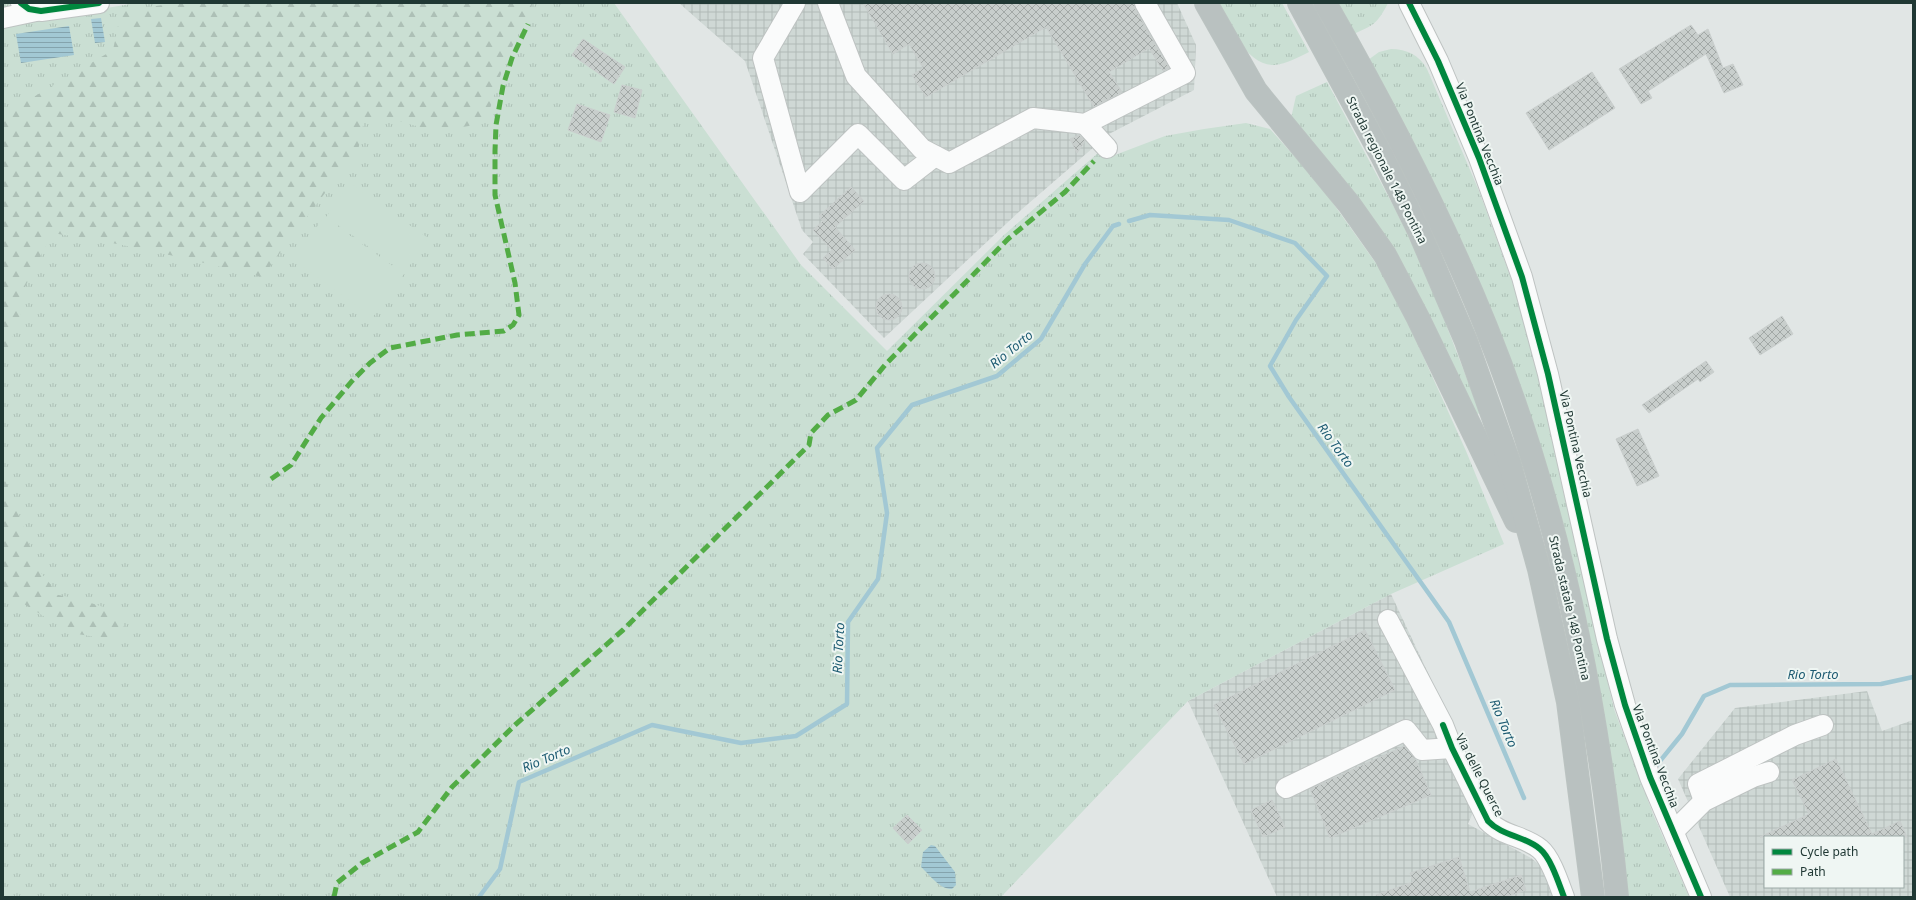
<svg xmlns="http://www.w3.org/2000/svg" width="1916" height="900" font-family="'Noto Sans',sans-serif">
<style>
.industrial{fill:url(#industrial-grid);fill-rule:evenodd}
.grass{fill:url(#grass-tufts)}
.forest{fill:url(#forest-firs)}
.pitch{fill:#cadfd3}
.water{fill:url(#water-rules)}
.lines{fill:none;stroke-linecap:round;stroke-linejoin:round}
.stream{stroke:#a2c8d4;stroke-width:4.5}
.building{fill:url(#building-cross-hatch);stroke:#cacfce}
.minor-casing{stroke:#bec3c2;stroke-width:22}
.highway-casing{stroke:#bbc3c1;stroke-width:24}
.minor{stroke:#fafbfb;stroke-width:20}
.highway{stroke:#b9c1c0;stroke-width:22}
.quiet{stroke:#52ac45;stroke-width:5;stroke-dasharray:10 5;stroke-linecap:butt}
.cycleway-casing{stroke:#eff6f3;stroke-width:8}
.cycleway{stroke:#00873e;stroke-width:6}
.labels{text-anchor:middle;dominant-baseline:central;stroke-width:4;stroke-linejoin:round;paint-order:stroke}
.street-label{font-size:12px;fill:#203834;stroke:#eff6f3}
.water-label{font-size:13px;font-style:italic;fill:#1d5b72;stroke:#eff6f3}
</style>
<defs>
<pattern id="industrial-grid" width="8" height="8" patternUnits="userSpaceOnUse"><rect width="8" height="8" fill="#cfd8d5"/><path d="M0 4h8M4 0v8" fill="none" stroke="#b1bab7"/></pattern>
<pattern id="grass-tufts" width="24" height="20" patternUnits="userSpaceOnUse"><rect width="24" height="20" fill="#cadfd3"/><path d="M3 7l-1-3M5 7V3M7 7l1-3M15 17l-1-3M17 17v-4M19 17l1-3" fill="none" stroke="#adc0b6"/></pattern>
<pattern id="forest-firs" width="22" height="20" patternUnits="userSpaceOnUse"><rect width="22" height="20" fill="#cadfd3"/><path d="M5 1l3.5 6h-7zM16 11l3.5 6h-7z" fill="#adc0b6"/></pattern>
<pattern id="water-rules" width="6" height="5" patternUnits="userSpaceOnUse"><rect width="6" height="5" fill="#a2c8d4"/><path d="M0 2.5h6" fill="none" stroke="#84a3ad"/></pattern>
<pattern id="building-cross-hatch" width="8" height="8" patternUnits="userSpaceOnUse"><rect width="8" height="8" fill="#c8cecc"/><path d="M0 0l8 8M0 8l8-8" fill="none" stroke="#a2a8a6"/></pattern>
</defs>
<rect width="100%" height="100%" fill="#e1e6e5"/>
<g class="industrial">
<path d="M679,3H1177L1196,45L1194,90L1109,134L1021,210L884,338L803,254L813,242L802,230L745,61Z"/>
<path d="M1391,594L1451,722L1474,810L1468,824L1531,858L1541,866L1555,897H1277L1188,701Z"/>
<path d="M1867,691L1882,731L1913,720V897H1730L1678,779L1735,708ZM1765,837H1903V887H1765Z"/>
</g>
<g class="grass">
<path d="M3,3H13L19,23L136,3H614L801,265L887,351L1004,235L1098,153L1115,155L1165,136L1204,129L1246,123L1270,129L1320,185L1390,283L1466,451L1504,544L1391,594L1188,701L1001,897H3Z"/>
<path d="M1216,3H1282L1309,52C1299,57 1286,64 1275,65C1247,67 1228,23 1216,3Z"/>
<path d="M1333,3H1388C1377,25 1372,26 1351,35Z"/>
<path d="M1391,49C1407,49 1419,55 1427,69L1479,191L1512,281L1532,346L1562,486L1614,709L1653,814L1689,897H1621L1556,523L1368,60L1379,52Z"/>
<path d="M1327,82L1395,209L1424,267L1480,413L1470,417L1384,235L1368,211L1291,118L1296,96Z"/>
</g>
<g class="forest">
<path d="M177,3H533L504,64L489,112L469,126L434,131L388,118L364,120L357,156L334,181L262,277C193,260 123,243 52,233L21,295V314L9,346L3,352V115L113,50L121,11Z"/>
<path d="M3,475L22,522L37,568L51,585L54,594L82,600L118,612L124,625L115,640L71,633L3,591Z"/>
</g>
<g class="pitch">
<path d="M350,183L428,238L405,272L326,217Z"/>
<path d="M324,217L404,274L373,317L293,260Z"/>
</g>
<g class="water">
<path d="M101,18L105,42L95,43L91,19Z"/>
<path d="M69,26L74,55L21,63L16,34Z"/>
<path d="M931,845L935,846L955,872L956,885L952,889C940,890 929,874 921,867L923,852Z"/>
</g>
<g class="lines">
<g class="stream">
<path d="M1129,221L1150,215L1229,220L1295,243L1327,276L1296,320L1270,366L1289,397L1449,622L1524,798"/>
<path d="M1656,766L1682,734L1704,696L1730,685L1881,684L1913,677"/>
<path d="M479,897L500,869L519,782L652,725L741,743L796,736L847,704L848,622L878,579L887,513L877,448L912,405L997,376L1041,339L1085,264L1113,226L1119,224"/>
</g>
</g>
<g class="building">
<path d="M863,3H1134L1135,9L1169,68L1163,71L1149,48L1109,72L1122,92L1094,107L1046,27L926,97L912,75L923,68L909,44L893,54Z"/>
<path d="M1691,25L1698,35L1708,29L1723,68L1733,64L1743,85L1724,93L1706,54L1648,91L1652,98L1641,104L1619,69Z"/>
<path d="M583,39L625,67L614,84L572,55Z"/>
<path d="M1592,72L1615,108L1549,150L1526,113Z"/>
<path d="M622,85L642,90L635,118L614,112Z"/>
<path d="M577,104L610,115L601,142L568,130Z"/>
<path d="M1079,135L1085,141L1077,153L1070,139Z"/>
<path d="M851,187L864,201L835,227L855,250L833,269L823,258L832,250L813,230L823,221L819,216Z"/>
<circle cx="922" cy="276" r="13"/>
<circle cx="889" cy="307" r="13"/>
<path d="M1782,316L1793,334L1760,355L1749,338Z"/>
<path d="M1706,361L1714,372L1700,382L1698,379L1649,413L1642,405Z"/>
<path d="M1638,429L1659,476L1637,486L1616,439Z"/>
<path d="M1365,630L1395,690L1244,764L1214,705Z"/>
<path d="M1404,746L1416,760L1431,795L1330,838L1310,789Z"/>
<path d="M1836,759L1872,834L1900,821L1907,837H1760L1809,814L1792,780Z"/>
<path d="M1272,800L1285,827L1263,837L1251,810Z"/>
<path d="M907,815L922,830L908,844L893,828Z"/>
<path d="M1459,857L1470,892L1521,875L1526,890L1506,897H1376V895L1413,882L1410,873Z"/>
</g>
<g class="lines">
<defs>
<g id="minor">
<path d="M21,3L29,9L41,11L99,3"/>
<path d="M795,3L763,58L800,192L858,134L904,180L935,156"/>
<path d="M828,3L856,76L922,149L949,163L1033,118L1085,124L1185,73L1145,3"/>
<path d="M1409,3L1438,61L1479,158L1522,277L1548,374L1607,639L1625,705L1650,777L1701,897"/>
<path d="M3,18L36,11"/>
<path d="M1085,124L1107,148"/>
<path d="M1388,620L1443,725L1452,748L1488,821C1502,836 1525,836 1540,849C1551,858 1559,884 1564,897"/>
<path d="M1286,788L1406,730L1422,750L1452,748"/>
<path d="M1704,801L1698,784L1795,735L1823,725"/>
<path d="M1674,831L1704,801L1753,777L1769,772"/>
</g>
<g id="highway">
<path d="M1206,3L1256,91L1349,204L1385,255L1418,318L1516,521"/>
<path d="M1299,3L1382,156L1419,231L1466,341L1509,462L1539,569L1568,702L1593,897"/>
<path d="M1325,3C1385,108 1441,215 1486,327C1559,508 1598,703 1617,897"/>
</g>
</defs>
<use href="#minor" class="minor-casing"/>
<use href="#highway" class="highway-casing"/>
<use href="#minor" class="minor"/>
<use href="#highway" class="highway"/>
<g class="quiet">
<path d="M271,479L291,465L321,418L352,381L370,363L390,348L457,335L504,331L513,325L519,315L515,283L495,195V151L496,125L503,86L512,58L528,24"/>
<path d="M334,897L337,883L362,863L418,832L452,787L515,725L623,630L809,445L811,433L828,415L856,400L885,365L1008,239L1065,192L1094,161"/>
</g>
<defs>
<g id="cycleway">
<path d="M21,3L29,9L41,11L99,3"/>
<path d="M1409,3L1438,61L1479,158L1522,277L1548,374L1607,639L1625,705L1650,777L1701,897"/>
<path d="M1443,725L1452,748L1488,821C1502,836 1525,836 1540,849C1551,858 1559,884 1564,897"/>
</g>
</defs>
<use href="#cycleway" class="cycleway-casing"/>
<use href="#cycleway" class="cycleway"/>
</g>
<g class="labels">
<g class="street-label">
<text transform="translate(1480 134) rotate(68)">Via Pontina Vecchia</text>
<text transform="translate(1387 170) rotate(63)">Strada regionale 148 Pontina</text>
<text transform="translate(1576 444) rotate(77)">Via Pontina Vecchia</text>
<text transform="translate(1570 608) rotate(77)">Strada statale 148 Pontina</text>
<text transform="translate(1656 756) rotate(69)">Via Pontina Vecchia</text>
<text transform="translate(1480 775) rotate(63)">Via delle Querce</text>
</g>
<g class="water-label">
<text transform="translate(1011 349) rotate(-39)">Rio Torto</text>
<text transform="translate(1336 445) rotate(54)">Rio Torto</text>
<text transform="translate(838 648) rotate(-87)">Rio Torto</text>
<text x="1813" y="674">Rio Torto</text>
<text transform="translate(1504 723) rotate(67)">Rio Torto</text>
<text transform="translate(546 758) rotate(-23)">Rio Torto</text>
</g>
</g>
<rect width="1916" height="900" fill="none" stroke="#203834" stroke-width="8"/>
<rect x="1764" y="836" width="140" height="52" fill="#eff6f3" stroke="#9caaa7"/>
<rect x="1772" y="849" width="20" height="6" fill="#00873e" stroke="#9caaa7"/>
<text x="1800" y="856" font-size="12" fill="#203834">Cycle path</text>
<rect x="1772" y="869" width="20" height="6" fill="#52ac45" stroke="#9caaa7"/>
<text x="1800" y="876" font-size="12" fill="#203834">Path</text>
</svg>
